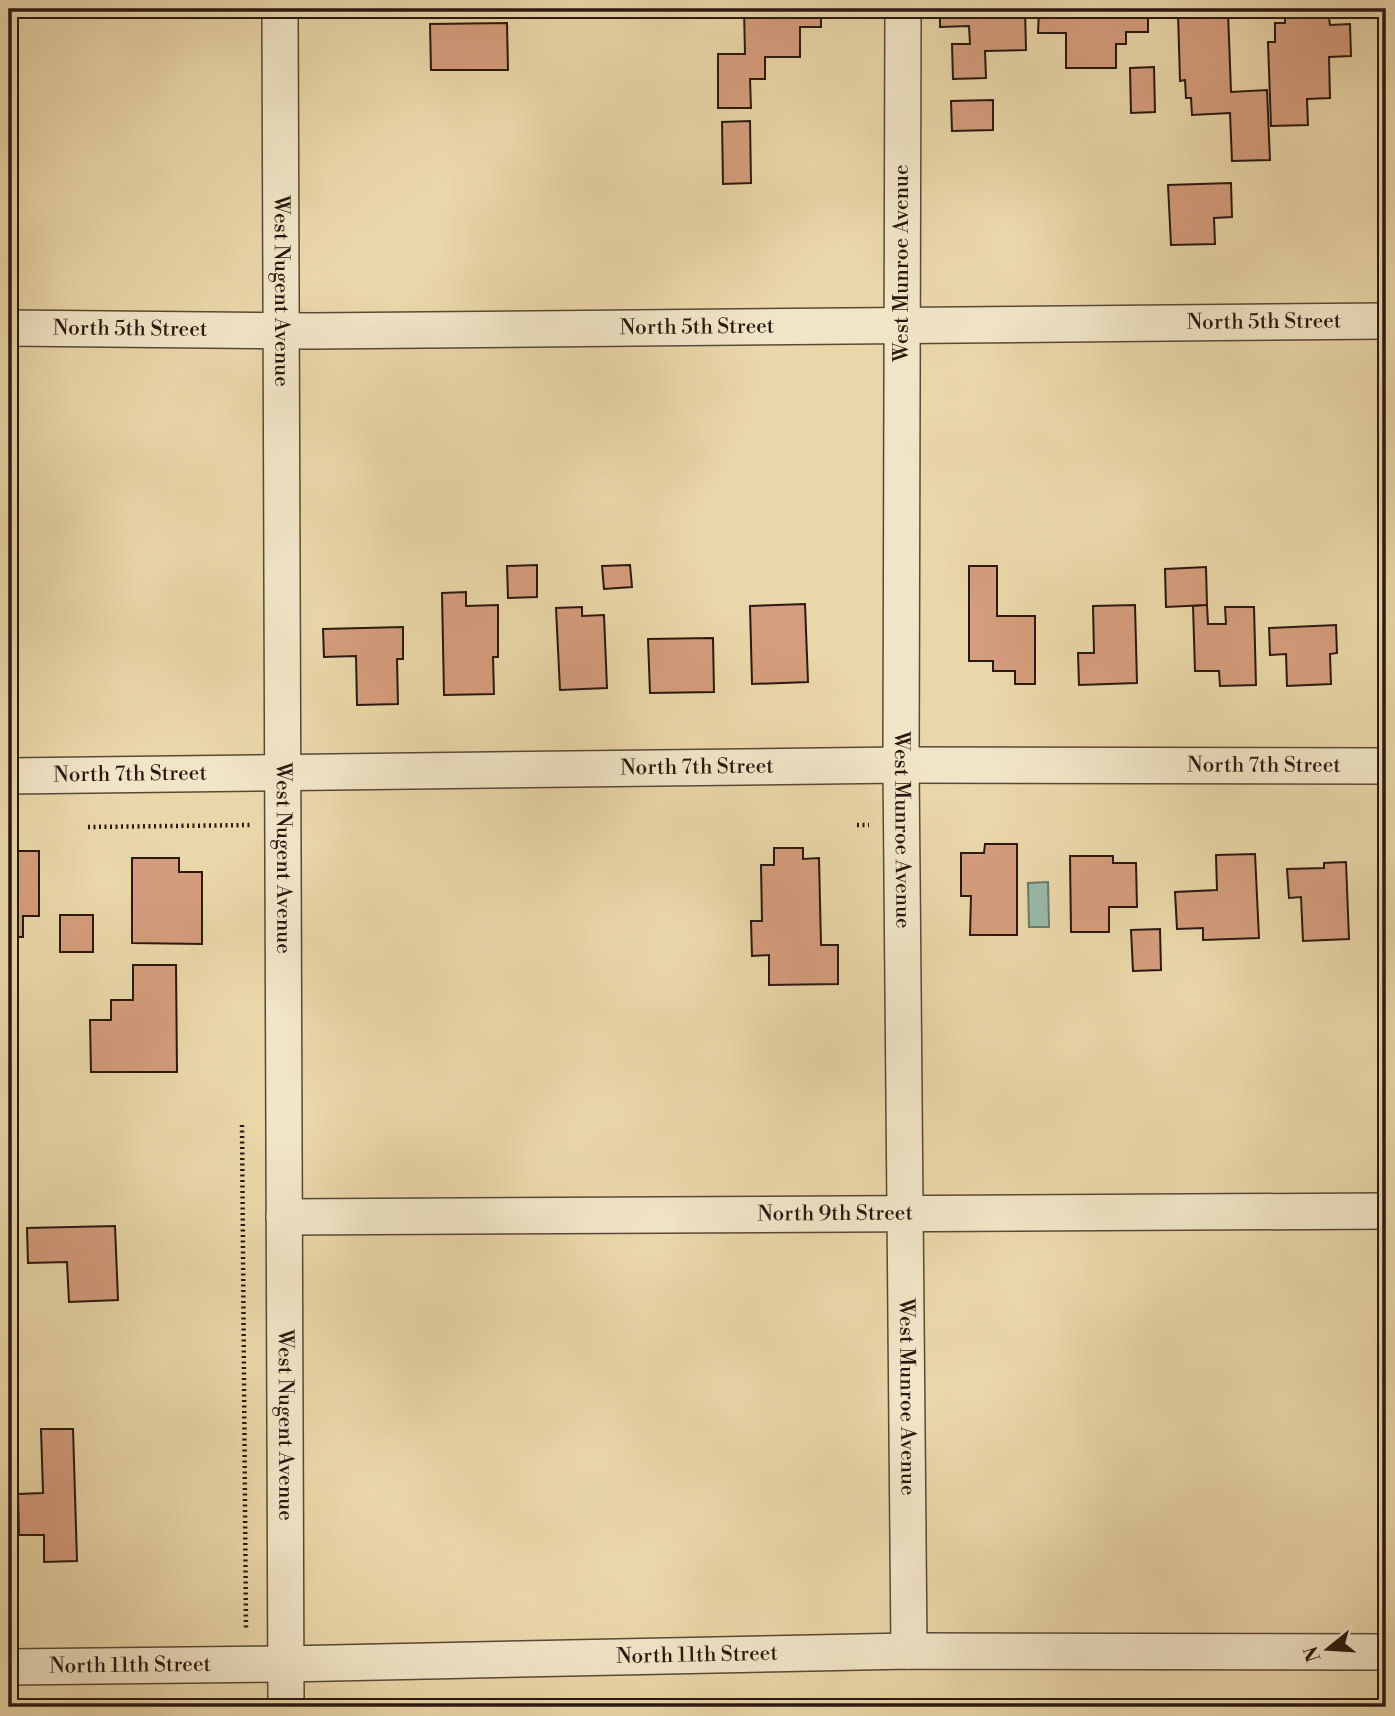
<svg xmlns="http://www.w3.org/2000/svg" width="1395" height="1716" font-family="'Libre Bodoni',serif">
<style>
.water{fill:#98baa8;stroke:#6c7a6b;stroke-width:2}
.building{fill:#d59d7d;stroke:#2a1910;stroke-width:2}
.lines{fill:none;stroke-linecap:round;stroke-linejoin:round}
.minor-casing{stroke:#5a4836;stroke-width:38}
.path{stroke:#2a1910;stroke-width:4.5;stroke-dasharray:2 3.5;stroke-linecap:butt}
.minor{stroke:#f1e5c7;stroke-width:35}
.labels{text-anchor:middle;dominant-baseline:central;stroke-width:5;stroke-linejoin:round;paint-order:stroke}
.street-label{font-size:21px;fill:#2a1910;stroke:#f1e5c7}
</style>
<rect width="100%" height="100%" fill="#ead7a9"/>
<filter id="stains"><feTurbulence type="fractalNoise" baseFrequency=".00286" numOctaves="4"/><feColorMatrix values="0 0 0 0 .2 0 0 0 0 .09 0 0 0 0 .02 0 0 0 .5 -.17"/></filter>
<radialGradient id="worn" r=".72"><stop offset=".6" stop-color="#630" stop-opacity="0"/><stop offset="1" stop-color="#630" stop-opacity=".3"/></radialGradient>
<path class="water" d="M1048,882L1049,927H1029L1028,883Z"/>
<g class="building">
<path d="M744,9H821V27H800V57H765V79H750L751,108H718V54H745Z"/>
<path d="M940,9H1025L1026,50L985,51L986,78L953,79L952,44H970L969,26L940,27Z"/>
<path d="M1039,9H1148V32H1126V44H1116V68H1066V33H1038Z"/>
<path d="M1285,9H1318V18H1329L1330,25L1350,24L1351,56L1329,57L1330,98L1307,99L1308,125L1271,126L1268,42H1275V23H1285Z"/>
<path d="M1228,12L1231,92L1267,90L1270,160L1232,161L1230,113L1192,115L1191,98H1186L1185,80L1180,81L1178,13Z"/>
<path d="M507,23L508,70H431L430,24Z"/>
<path d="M1154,67L1155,112L1131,113L1130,68Z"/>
<path d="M993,100V130L952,131L951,101Z"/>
<path d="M750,121L751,183L723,184L722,122Z"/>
<path d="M1231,183L1232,217L1214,218L1215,244L1171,245L1168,185Z"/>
<path d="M537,565V597L508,598L507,566Z"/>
<path d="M630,565L632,587L604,589L602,566Z"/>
<path d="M969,566H997V616H1035V684H1015V671H993V661H969Z"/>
<path d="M1206,567L1207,605L1166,607L1165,569Z"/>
<path d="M466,592V606L498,605V657H493L494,694L444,695L442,593Z"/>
<path d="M805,604L808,682L752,684L750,606Z"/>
<path d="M1135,605L1137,683L1079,685L1078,653H1094L1093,606Z"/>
<path d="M1207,605L1208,624H1226L1225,607H1254L1256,685L1220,686L1219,671H1195L1193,606Z"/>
<path d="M582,607V616L604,615L607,688L560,690L556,608Z"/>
<path d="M1336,625L1337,653L1330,654L1331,684L1287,686L1286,654L1270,655L1269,628Z"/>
<path d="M403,627V659H397L398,704L357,705L356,656L324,657L323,629Z"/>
<path d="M713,638L714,692L650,693L648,639Z"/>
<path d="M985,844H1017V935H970L971,896H961V853H984Z"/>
<path d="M774,848H803V859L819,858L821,945H838V984L769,985V955L752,956L751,921H762L761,865H774Z"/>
<path d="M9,851H39V916H23V937H9Z"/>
<path d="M1255,854L1259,938L1203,940V928L1177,929L1175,892L1217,890L1216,855Z"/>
<path d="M1070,856H1113V863H1136L1137,907H1109V932H1071Z"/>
<path d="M132,858H179V872H202V944L132,943Z"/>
<path d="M1346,862L1349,939L1303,941L1301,897L1289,898L1287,869L1324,868V863Z"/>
<rect x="60" y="915" width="33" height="37"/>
<path d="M1160,929L1161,970L1133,971L1131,930Z"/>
<path d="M133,965H176L177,1072H91L90,1020H111V1000H133Z"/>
<path d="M115,1226L118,1300L69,1302L67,1262L28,1263L27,1228Z"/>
<path d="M41,1429H73L77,1561L44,1562V1535H19L18,1494L43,1493Z"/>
</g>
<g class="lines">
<defs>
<g id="minor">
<path id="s1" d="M280,9L286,1707"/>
<path id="s2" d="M903,9L901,765L909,1651"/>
<path id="s3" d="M9,328L313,331L1386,321"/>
<path id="s4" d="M9,776L901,765L1386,766"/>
<path id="s5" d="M284,1217L1386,1211"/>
<path id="s6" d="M9,1667L285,1664L909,1651L1386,1652"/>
</g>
</defs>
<use href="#minor" class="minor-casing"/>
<g class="path">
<path d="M857,825H869"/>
<path d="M88,827L252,825"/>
<path d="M242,1125L246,1631"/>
<path d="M247,1707V1696"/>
</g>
<use href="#minor" class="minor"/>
</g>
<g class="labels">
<g class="street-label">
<text transform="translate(902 263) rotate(-90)">West Munroe Avenue</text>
<text stroke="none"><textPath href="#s1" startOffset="282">West Nugent Avenue</textPath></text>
<text stroke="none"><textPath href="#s3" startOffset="1255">North 5th Street</textPath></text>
<text stroke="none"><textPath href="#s3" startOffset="688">North 5th Street</textPath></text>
<text stroke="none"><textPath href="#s3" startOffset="121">North 5th Street</textPath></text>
<text stroke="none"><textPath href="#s4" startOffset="1255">North 7th Street</textPath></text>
<text stroke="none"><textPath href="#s4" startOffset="688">North 7th Street</textPath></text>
<text stroke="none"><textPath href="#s4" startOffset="121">North 7th Street</textPath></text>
<text stroke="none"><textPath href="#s2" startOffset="821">West Munroe Avenue</textPath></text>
<text stroke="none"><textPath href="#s1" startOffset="849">West Nugent Avenue</textPath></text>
<text stroke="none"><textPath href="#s5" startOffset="551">North 9th Street</textPath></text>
<text stroke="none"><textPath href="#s2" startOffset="1388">West Munroe Avenue</textPath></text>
<text stroke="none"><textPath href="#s1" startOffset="1416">West Nugent Avenue</textPath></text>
<text stroke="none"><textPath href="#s6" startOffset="688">North 11th Street</textPath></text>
<text stroke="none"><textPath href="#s6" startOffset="121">North 11th Street</textPath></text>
</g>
</g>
<rect width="1395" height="1716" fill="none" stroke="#ead7a9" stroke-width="35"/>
<rect x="10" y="10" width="1374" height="1695" fill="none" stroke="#2a1910" stroke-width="3.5"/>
<rect x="18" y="18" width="1360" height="1681" fill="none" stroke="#2a1910" stroke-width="2"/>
<g transform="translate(1328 1649) rotate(252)" stroke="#f1e5c7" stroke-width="5" paint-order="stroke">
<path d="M0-5L12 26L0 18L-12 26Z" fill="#2a1910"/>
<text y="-10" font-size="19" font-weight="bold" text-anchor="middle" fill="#2a1910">N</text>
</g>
<rect width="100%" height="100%" filter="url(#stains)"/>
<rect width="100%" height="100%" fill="url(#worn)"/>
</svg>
